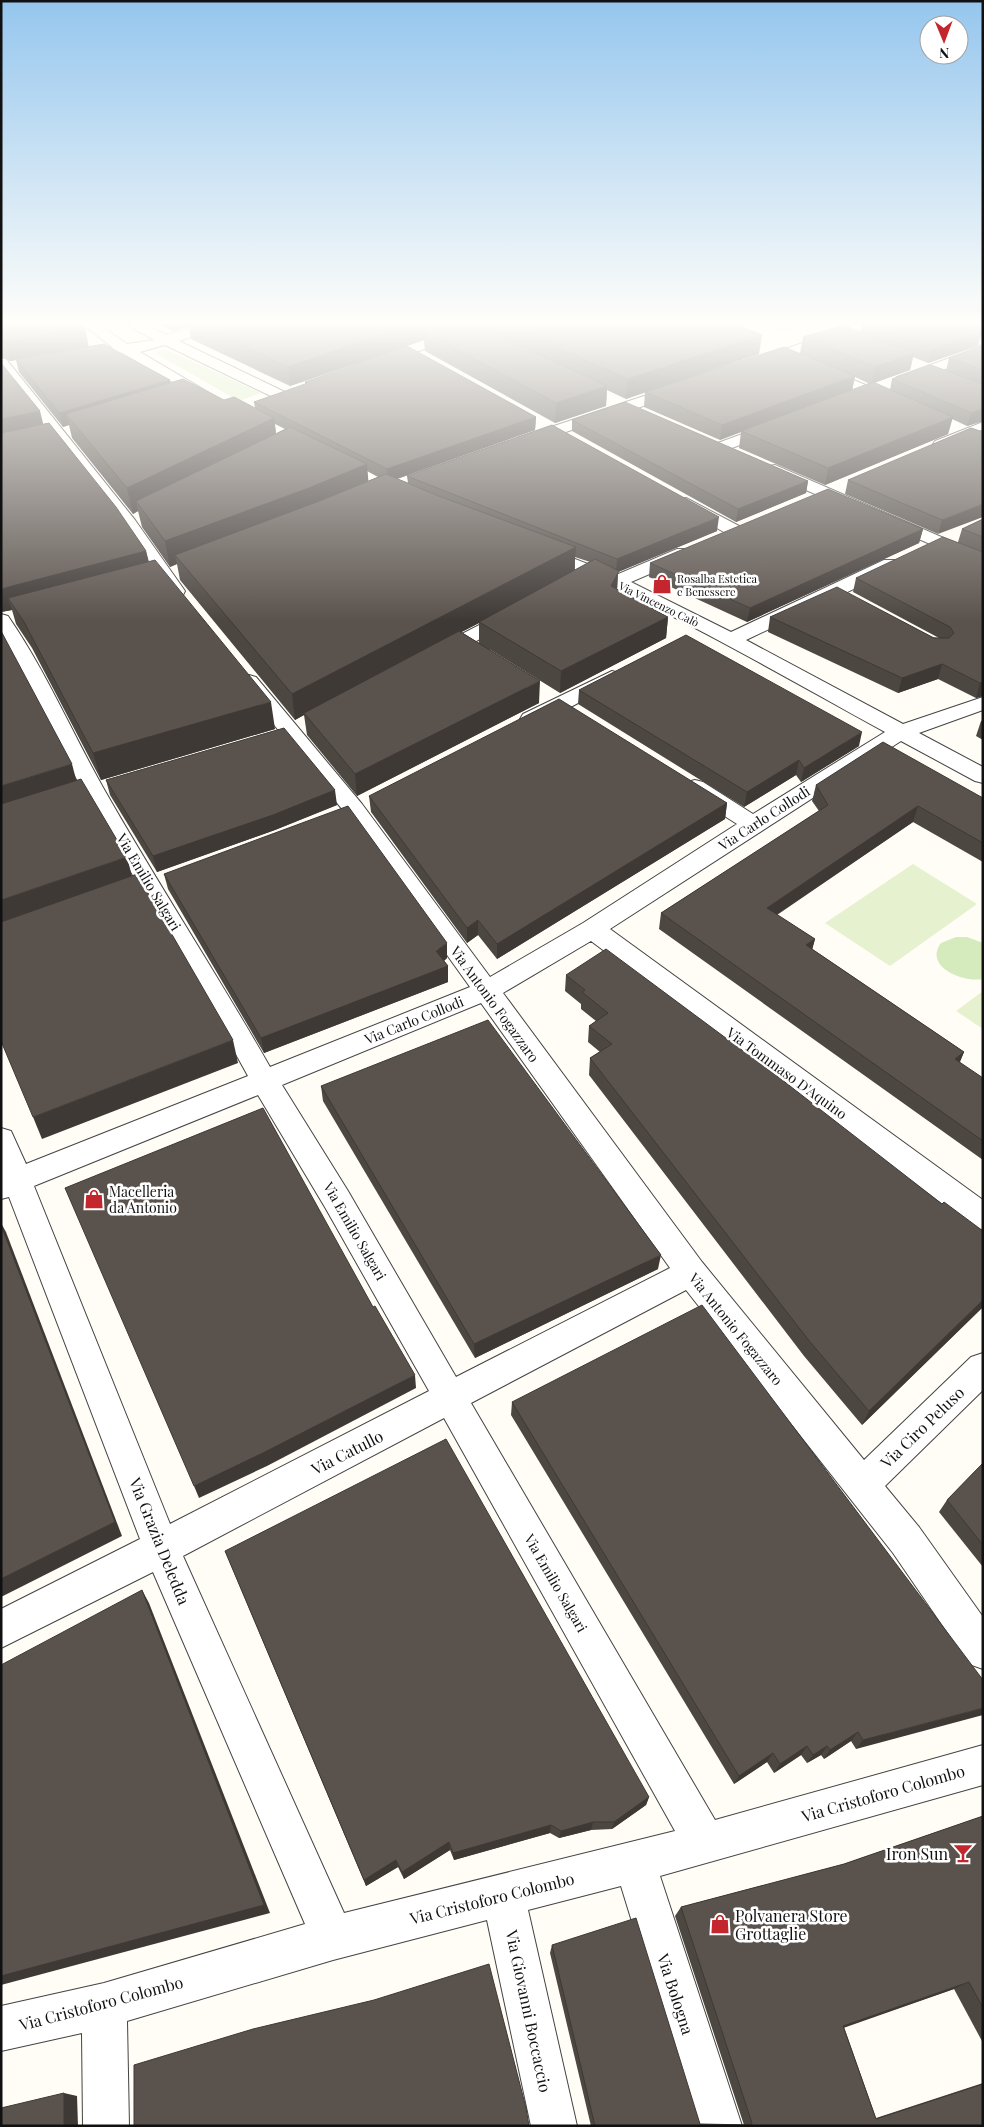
<svg xmlns="http://www.w3.org/2000/svg" width="984" height="2127" font-family="'Playfair Display',serif">
<style>
.green{fill:#d5ebbd}
.pitch{fill:#e6f2cf}
.lines{fill:none;stroke-linecap:round;stroke-linejoin:round}
.minor-casing{stroke:#444;stroke-width:2}
.tertiary-casing{stroke:#444;stroke-width:2}
.minor{fill:#fff;fill-rule:evenodd}
.tertiary{fill:#fff;fill-rule:evenodd}
.wall{fill:#4d4742;fill-rule:evenodd}
.shaded-wall{fill:#3f3936}
.building{fill:#5a524d;stroke:#3f3936}
.labels{text-anchor:middle;dominant-baseline:central;stroke-width:5;stroke-linejoin:round;paint-order:stroke}
.far-poi-label{font-size:11px;fill:#111;stroke:#fff;text-anchor:start}
.far-street-label{font-size:11px;fill:#111;stroke:#fff}
.street-label{font-size:14px;fill:#111;stroke:#fff}
.poi-label{font-size:14px;fill:#111;stroke:#fff;text-anchor:start}
.near-street-label{font-size:16px;fill:#111;stroke:#fff}
.near-poi-label{font-size:16px;fill:#111;stroke:#fff;text-anchor:end}
</style>
<rect width="100%" height="100%" fill="#fffdf5"/>
<g class="green">
<path d="M756,323H808L810,326L782,333Z"/>
<path d="M165,349L261,393L239,401L155,353Z"/>
<path d="M956,937H967L983,943V979C964,983 923,967 941,943Z"/>
</g>
<g class="pitch">
<path d="M913,864L977,904L890,966L825,923Z"/>
<path d="M983,991V1029L956,1011Z"/>
</g>
<g class="lines">
<defs>
<g id="minor">
<path d="M81,323H97L127,344L154,340L123,323H142L167,335L205,323H227L225,326L179,341L287,393L290,396L282,401L277,399L165,345L140,352L218,398L215,401H205L122,353L113,352L112,347Z"/>
<path d="M469,323H490L488,326L383,364H373L371,361L373,358Z"/>
<path d="M859,323H880L878,326L764,366L759,367L752,363L754,360Z"/>
<path d="M983,346V355L907,383H897L894,380L897,377Z"/>
<path d="M1,358L6,359L135,520L185,591L183,595H169L123,528L1,372Z"/>
<path d="M819,366L900,399L903,402L900,405H890L814,373L812,370Z"/>
<path d="M680,384L688,389L685,392L530,444L524,446L516,441L518,438Z"/>
<path d="M775,422L783,427L781,430L721,452L713,447L715,444Z"/>
<path d="M983,422V433L941,449L933,444L935,441Z"/>
<path d="M775,465L983,555V567L769,474L767,470L769,466Z"/>
<path d="M686,498L741,527L744,531L741,535H729L680,507L677,503L680,499Z"/>
<path d="M539,545L616,575L677,549H689L692,553L689,557L631,582L731,632L884,560H898L900,564L898,568L746,640L903,724L983,697V710L919,733L983,767V783L975,781L901,741L610,929L983,1200V1230L972,1226L591,941L503,993L702,1262L864,1460L971,1357L983,1353V1390L885,1486L919,1527L983,1617V1669L969,1664L893,1553L686,1290L471,1403L715,1820L983,1745V1785L660,1876L742,2126H695L621,1886L528,1910L577,2126H531L487,1920L333,1960L127,2021L129,2126H83L82,2033L1,2051V2006L104,1983L305,1924L153,1572L1,1648V1609L140,1539L9,1197L1,1199V1128L11,1131L26,1164L248,1076L192,975L83,791L1,635V614L8,616C46,671 72,733 105,791C158,884 217,974 270,1067L470,987L346,814L242,685L239,681L242,677L249,675L256,677L362,804L490,977L583,923L737,824L687,792L684,787L687,782L695,780L703,782L753,814L885,732C770,669 656,601 533,554L530,550L533,546ZM481,1003L670,1268L456,1377L348,1191L282,1085ZM258,1095L326,1209L429,1391L170,1524L34,1186ZM444,1418L675,1831L344,1913L183,1556Z"/>
<path d="M512,608L519,610L522,614L519,618L445,658L438,660L431,658L428,654L431,650Z"/>
<path d="M612,671L619,673L622,677L619,681L539,724L531,725L523,724L520,719L523,714Z"/>
</g>
<path id="tertiary" d="M928,323H948L983,337V346Z"/>
</defs>
<use href="#minor" class="minor-casing"/>
<use href="#tertiary" class="tertiary-casing"/>
<use href="#minor" class="minor"/>
<use href="#tertiary" class="tertiary"/>
</g>
<g class="wall">
<path d="M1,323L89,347L170,383L224,400L255,408L254,402L305,384V382L536,417L535,430L397,479L408,483L407,476L717,531L618,572L617,589L668,617L666,638L560,693L489,649L539,703L357,796L307,735L304,715L295,720L180,580L177,564L170,567L142,527L138,511L133,514L72,438L69,425L63,427L19,372L16,360L10,361L1,357ZM275,424L285,429L276,434ZM367,471L378,477L368,481ZM575,557L590,562L575,570ZM479,623V643L461,632Z"/>
<path d="M157,323H735L759,354L657,388L800,353L803,337L861,332L862,323H983V336L981,335L978,346L928,363L913,357L910,370L874,383L890,390L892,379L946,371L949,358L983,345V421L967,426L952,419L948,434L825,485L739,448L741,432L720,440L644,407L645,392L626,399L607,390L606,406L555,423L425,351L424,340L290,386L191,339L189,326L173,331ZM855,377L870,384L852,390Z"/>
<path d="M572,420L808,481L806,493L736,522L572,431Z"/>
<path d="M43,424L146,551L149,562L275,729L101,780L32,648L16,624L12,610L1,612Z"/>
<path d="M980,431L938,534L845,494L848,480Z"/>
<path d="M983,519V696L976,698L938,679L898,693L768,632L770,617L939,638L853,592L856,578L958,542L962,529Z"/>
<path d="M923,529L919,543L747,622L649,577L650,563Z"/>
<path d="M579,690L859,746L801,782L796,775L744,807L578,704Z"/>
<path d="M983,720V740L976,736L981,721Z"/>
<path d="M106,780L337,805L275,830L157,872L110,795Z"/>
<path d="M816,785L983,798V862L913,822L777,915L815,939L812,949L964,1052L959,1063L983,1078V1160L659,929L661,913L819,811L812,801Z"/>
<path d="M369,796L727,803L725,819L497,959L478,935L467,943L371,812Z"/>
<path d="M164,874L447,958L444,961L448,966V982L264,1053L168,889Z"/>
<path d="M566,975L942,1204L983,1231V1307L862,1425L804,1356L589,1075L590,1058L600,1052L588,1042L589,1026L596,1021L581,1009V1004L565,991Z"/>
<path d="M321,1086L658,1269L475,1358L323,1101Z"/>
<path d="M512,1402L983,1680L856,1749L851,1741L824,1759L821,1755L807,1763L801,1755L774,1773L767,1762L734,1784L511,1415Z"/>
<path d="M983,1463V1567L939,1512L947,1500Z"/>
<path d="M225,1551L649,1797L646,1805L612,1829L591,1830L559,1838L550,1833L454,1860L450,1850L404,1879L398,1867L366,1886Z"/>
<path d="M983,1816V2043L954,1989L844,2027L876,2118L983,2083V2126H591L550,1953L552,1945L700,2124L744,2125L675,1916L681,1907L844,1864Z"/>
</g>
<g class="shaded-wall">
<path d="M172,323H188L189,326L173,331Z"/>
<path d="M416,323H427L428,334L424,332V340L290,386L288,367Z"/>
<path d="M85,328L89,348L10,361L5,342Z"/>
<path d="M981,333L978,346L928,363L931,350Z"/>
<path d="M762,335L759,354L626,399L628,379Z"/>
<path d="M914,353L910,370L871,384L875,367Z"/>
<path d="M855,376L852,391L741,431V432L720,440L722,425Z"/>
<path d="M170,380L172,394L66,414L69,425L63,427L59,413Z"/>
<path d="M607,386L606,406L555,423L556,403Z"/>
<path d="M983,409V421L967,426L971,413Z"/>
<path d="M40,411L45,431L1,441V419Z"/>
<path d="M536,417L535,430L388,482L387,469Z"/>
<path d="M953,417L948,434L825,485L828,468Z"/>
<path d="M274,418L277,442L136,501L138,511L133,514L127,488Z"/>
<path d="M367,464L369,489L175,555L177,564L170,567L165,541Z"/>
<path d="M808,481L806,493L736,522L738,509Z"/>
<path d="M983,504V517L938,534L942,520Z"/>
<path d="M719,517L717,531L618,572L617,592L611,586L616,573L617,559Z"/>
<path d="M923,529L919,543L747,622L750,608Z"/>
<path d="M576,547L574,572L479,622V623L305,714L304,713V715L295,720L292,694Z"/>
<path d="M146,551L151,573L8,598L12,610L1,612V589Z"/>
<path d="M668,617L666,638L560,693L561,671Z"/>
<path d="M942,664L938,679L898,693L902,678Z"/>
<path d="M540,681L539,703L357,796L355,774Z"/>
<path d="M983,682V696L976,698L980,683Z"/>
<path d="M271,702L275,729L101,780L93,753Z"/>
<path d="M862,732L859,746L801,782L804,768Z"/>
<path d="M799,760L796,775L744,807L747,792Z"/>
<path d="M72,764L78,787L1,811V786Z"/>
<path d="M335,790L337,805L275,830L157,872L153,856Z"/>
<path d="M727,803L725,819L497,959V944Z"/>
<path d="M918,806L913,822L764,923L767,908Z"/>
<path d="M127,857L133,880L1,926V900Z"/>
<path d="M478,920V935L467,943V928Z"/>
<path d="M815,939L811,954L806,945Z"/>
<path d="M447,943V958L437,966L436,951Z"/>
<path d="M448,966V982L264,1053L261,1038Z"/>
<path d="M233,1040L238,1063L42,1139L33,1117Z"/>
<path d="M964,1052L958,1067L955,1059Z"/>
<path d="M1,1223L6,1232L122,1536L1,1597Z"/>
<path d="M661,1255L658,1269L475,1358L474,1344Z"/>
<path d="M983,1300V1307L862,1425L869,1411Z"/>
<path d="M415,1375L416,1388L267,1466L199,1498L194,1486Z"/>
<path d="M142,1590L149,1603L270,1913L1,1985V1976Z"/>
<path d="M983,1708V1715L856,1749L863,1740Z"/>
<path d="M858,1732L851,1741L824,1759L830,1750Z"/>
<path d="M807,1746L801,1755L774,1773L780,1764Z"/>
<path d="M827,1746L821,1755L807,1763L813,1755Z"/>
<path d="M773,1753L767,1762L734,1784L739,1776Z"/>
<path d="M649,1797L646,1805L612,1829L614,1822Z"/>
<path d="M593,1822L591,1830L559,1838L561,1831Z"/>
<path d="M551,1825L550,1833L454,1860L453,1853Z"/>
<path d="M449,1842L450,1850L404,1879L402,1872Z"/>
<path d="M396,1860L398,1867L366,1886L364,1880Z"/>
<path d="M969,1982L954,1989L832,2032L843,2026Z"/>
<path d="M64,2093L77,2096L78,2126H64Z"/>
</g>
<g class="building">
<path d="M1,323H76L85,328L5,342L1,340Z"/>
<path d="M194,323H416L288,367Z"/>
<path d="M432,323H472L607,386L556,403L424,332L435,326Z"/>
<path d="M501,323H735L762,335L628,379Z"/>
<path d="M865,323H957L981,333L931,350Z"/>
<path d="M843,325L914,353L875,367L803,337Z"/>
<path d="M104,344L170,380L59,413L16,359Z"/>
<path d="M983,345V370L949,358Z"/>
<path d="M407,346L536,417L387,469L254,402L308,383L305,382Z"/>
<path d="M784,347L855,376L722,425L645,392Z"/>
<path d="M1,363L40,411L1,419Z"/>
<path d="M931,365L983,384V409L971,413L892,379Z"/>
<path d="M183,379L224,400L234,397L274,418L127,488L66,414Z"/>
<path d="M873,382L953,417L828,468L741,431Z"/>
<path d="M625,402L808,481L738,509L572,420Z"/>
<path d="M49,423L116,507L146,551L1,589V433Z"/>
<path d="M552,425L719,517L617,559L407,476Z"/>
<path d="M290,427L367,464L309,488L165,541L136,501Z"/>
<path d="M971,428L980,431L983,430V504L942,520L848,480Z"/>
<path d="M386,474L436,495L576,547L292,694L175,555L322,500Z"/>
<path d="M828,489L923,529L750,608L650,563Z"/>
<path d="M983,519V537L962,529Z"/>
<path d="M943,537L983,552V682L980,683L942,664L902,678L770,617L837,587L934,638H949L954,633L950,627L856,578Z"/>
<path d="M595,559L619,571L611,586L668,617L561,671L479,622Z"/>
<path d="M155,560L271,702L93,753L24,622L8,598Z"/>
<path d="M1,631L72,764L1,786Z"/>
<path d="M459,631L540,681L355,774L304,713Z"/>
<path d="M686,635L862,732L804,768L799,760L747,792L579,690Z"/>
<path d="M559,699L727,803L497,944L478,920L467,928L369,796Z"/>
<path d="M284,728L335,790L273,815L153,856L106,780Z"/>
<path d="M883,742L983,798V843L918,806L767,908L815,939L806,945L964,1052L955,1059L983,1078V1141L661,913L828,805L816,785Z"/>
<path d="M81,779L127,857L1,900V804Z"/>
<path d="M348,806L447,943L436,951L448,966L261,1038L164,874Z"/>
<path d="M137,874L233,1040L33,1117L1,1041V922Z"/>
<path d="M606,949L781,1079L942,1204L944,1202L983,1231V1300L869,1411L810,1342L590,1058L612,1044L589,1026L608,1013L582,992L585,990L566,975Z"/>
<path d="M488,1020L661,1255L474,1344L321,1086Z"/>
<path d="M263,1108L373,1307L375,1306L415,1375L263,1453L194,1486L65,1188Z"/>
<path d="M1,1225L115,1522L1,1579Z"/>
<path d="M702,1305L983,1680V1708L863,1740L858,1732L830,1750L827,1746L813,1755L807,1746L780,1764L773,1753L739,1776L512,1402Z"/>
<path d="M446,1439L649,1797L614,1822H593L561,1831L551,1825L453,1853L449,1842L402,1872L396,1860L364,1880L225,1551Z"/>
<path d="M983,1463V1545L947,1500Z"/>
<path d="M142,1590L264,1905L1,1976V1665Z"/>
<path d="M983,1816V2008L969,1982L843,2026L876,2119L983,2084V2126H595L552,1945L636,1918L700,2124L751,2125L752,2123L681,1907L844,1864Z"/>
<path d="M489,1964L526,2108L529,2126H134V2065L253,2029L374,2000Z"/>
<path d="M64,2093V2126H1V2108Z"/>
</g>
<linearGradient id="sky" x2="0" y2="1"><stop stop-color="#95c6ee"/><stop offset="0.52" stop-color="#fffefa"/><stop offset="1" stop-color="#fffefa" stop-opacity="0"/></linearGradient>
<rect width="984" height="621" fill="url(#sky)"/>
<defs>
<symbol id="shop-bare" viewBox="-9 -9 18 18"><path d="M-5-2.5h2.3a2.7 3.5 0 0 1 5.4 0H5L5.5 6h-11ZM-1.5-2.5h3a1.5 2.3 0 0 0-3 0Z" fill="#c4262e" stroke="#fff" stroke-width="2.5" paint-order="stroke"/></symbol>
<symbol id="bar-bare" viewBox="-9 -9 18 18"><path d="M-6-5H6L.8 .8V4.5H3.5V6h-7V4.5H-.8V.8Z" fill="#c4262e" stroke="#fff" stroke-width="2.5" paint-order="stroke"/></symbol>
</defs>
<g fill-rule="evenodd">
<use href="#shop-bare" x="648" y="570" width="28" height="28"/>
<use href="#shop-bare" x="80" y="1185" width="28" height="28"/>
<use href="#bar-bare" x="949" y="1839" width="28" height="28"/>
<use href="#shop-bare" x="706" y="1910" width="28" height="28"/>
</g>
<g class="labels">
<g class="far-poi-label">
<text x="677" y="578">Rosalba Estetica<tspan x="677" dy="13">e Benessere</tspan></text>
</g>
<g class="far-street-label">
<text transform="translate(659 604) rotate(26)">Via Vincenzo Calò</text>
</g>
<g class="street-label">
<text transform="translate(764 818) rotate(-33)">Via Carlo Collodi</text>
<text transform="translate(149 882) rotate(59)">Via Emilio Salgari</text>
<text transform="translate(495 1004) rotate(54)">Via Antonio Fogazzaro</text>
<text transform="translate(414 1020) rotate(-22)">Via Carlo Collodi</text>
<text transform="translate(787 1073) rotate(36)">Via Tommaso D'Aquino</text>
<text transform="translate(355 1231) rotate(60)">Via Emilio Salgari</text>
<text transform="translate(736 1329) rotate(51)">Via Antonio Fogazzaro</text>
<text transform="translate(556 1583) rotate(60)">Via Emilio Salgari</text>
</g>
<g class="poi-label">
<text x="109" y="1191">Macelleria<tspan x="109" dy="16">da Antonio</tspan></text>
</g>
<g class="near-street-label">
<text transform="translate(922 1427) rotate(-44)">Via Ciro Peluso</text>
<text transform="translate(347 1452) rotate(-27)">Via Catullo</text>
<text transform="translate(160 1541) rotate(68)">Via Grazia Deledda</text>
<text transform="translate(883 1793) rotate(-16)">Via Cristoforo Colombo</text>
<text transform="translate(492 1898) rotate(-14)">Via Cristoforo Colombo</text>
<text transform="translate(676 1994) rotate(72)">Via Bologna</text>
<text transform="translate(101 2003) rotate(-15)">Via Cristoforo Colombo</text>
<text transform="translate(529 2011) rotate(78)">Via Giovanni Boccaccio</text>
</g>
<g class="near-poi-label">
<text x="948" y="1853">Iron Sun</text>
<text x="735" y="1915" text-anchor="start">Polvanera Store<tspan x="735" dy="18">Grottaglie</tspan></text>
</g>
</g>
<rect width="984" height="2127" fill="none" stroke="#111111" stroke-width="5"/>
<g transform="translate(944 40) rotate(179)"><circle r="24" fill="#ffffff" stroke="#a0a0a0"/>
<path d="M0-4L9 19L0 12L-9 19Z" fill="#c4262e"/>
<text y="-8" font-size="14" font-weight="bold" text-anchor="middle" fill="#111111">N</text>
</g>
</svg>
